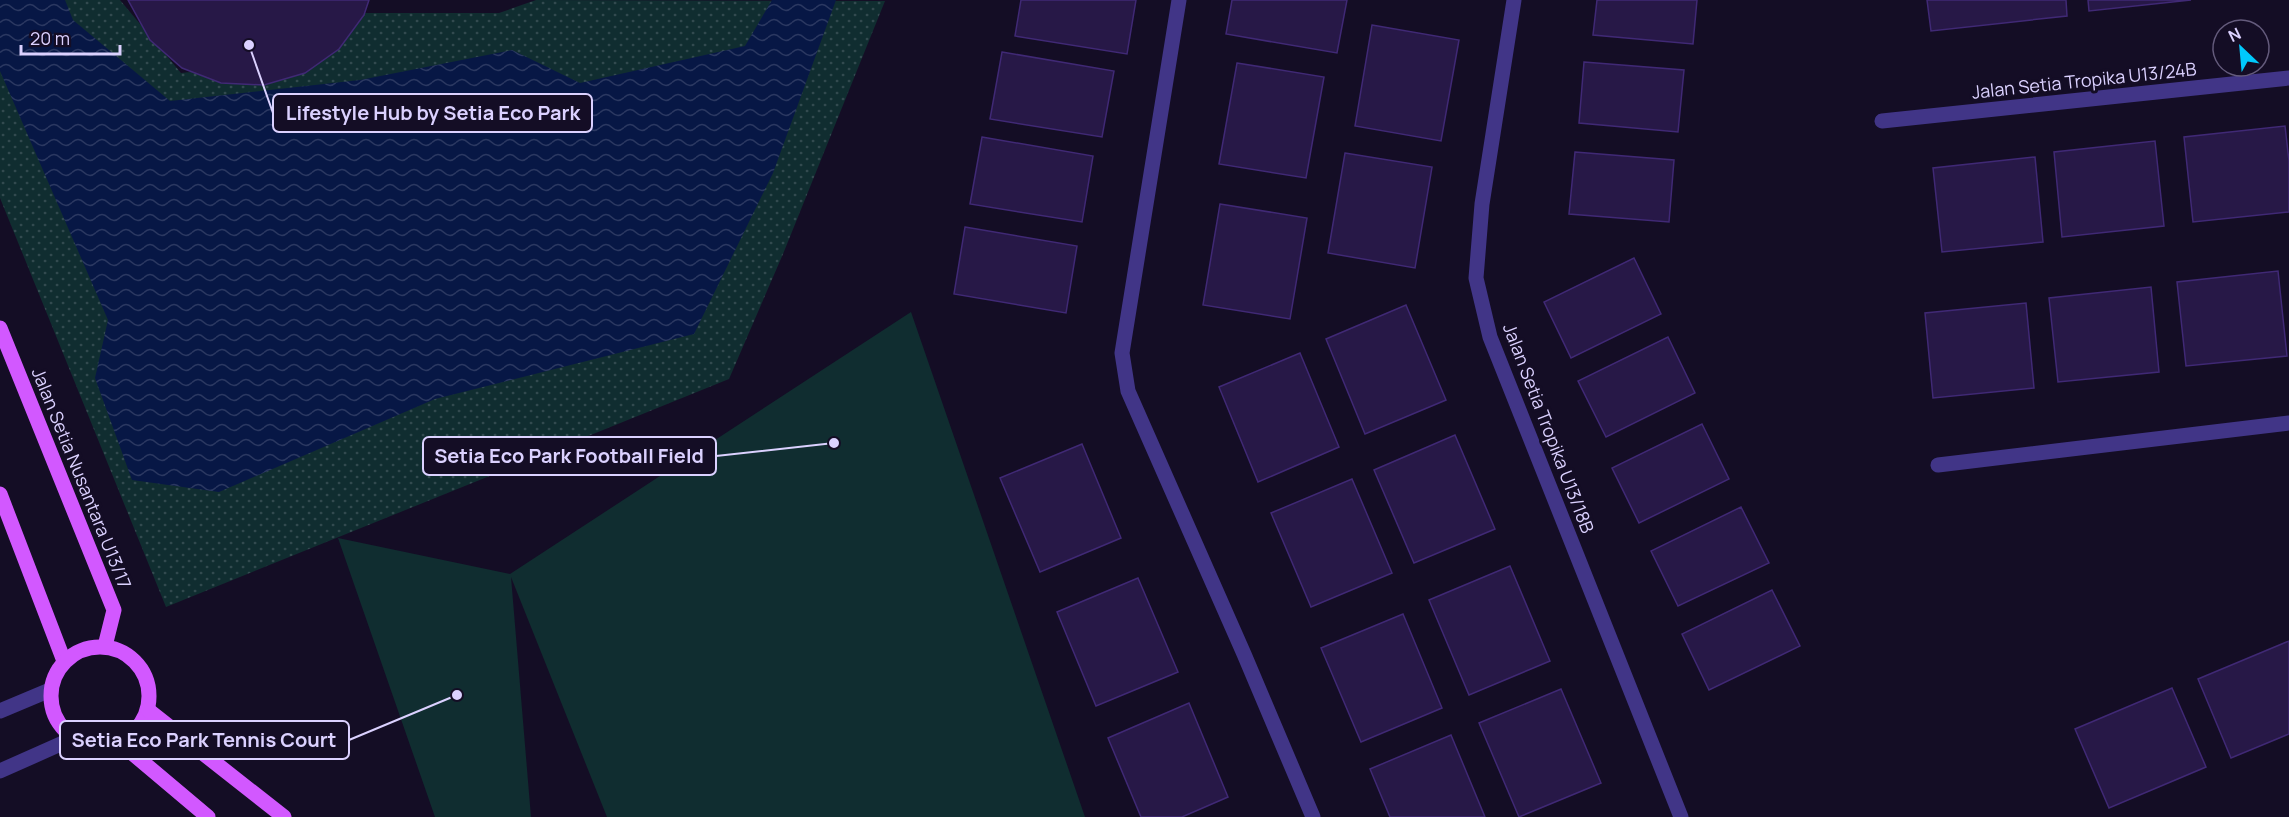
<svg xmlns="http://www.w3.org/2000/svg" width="2289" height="817" font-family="Manrope,sans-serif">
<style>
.park{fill:url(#park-dots)}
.garden{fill:#102d30}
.water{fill:url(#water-waves)}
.building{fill:#271847;stroke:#402975;stroke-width:1.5}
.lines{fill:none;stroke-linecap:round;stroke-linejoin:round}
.minor{stroke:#413587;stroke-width:15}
.major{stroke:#d258ff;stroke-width:15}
.labels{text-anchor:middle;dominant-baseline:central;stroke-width:6;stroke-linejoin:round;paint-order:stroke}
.street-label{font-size:18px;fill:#dbd1ff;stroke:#140d25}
.leader{fill:none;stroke:#dbd1ff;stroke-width:2}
.callout-dot{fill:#dbd1ff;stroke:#140d25;stroke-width:2}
.callout{fill:#140d25;stroke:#dbd1ff;stroke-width:2}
.callout-label{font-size:20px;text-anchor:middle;font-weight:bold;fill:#dbd1ff}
</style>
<defs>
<pattern id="park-dots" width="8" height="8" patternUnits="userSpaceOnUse" patternTransform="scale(1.5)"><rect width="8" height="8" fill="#102d30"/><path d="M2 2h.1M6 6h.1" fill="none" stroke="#324a4f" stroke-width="1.8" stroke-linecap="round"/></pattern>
<pattern id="water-waves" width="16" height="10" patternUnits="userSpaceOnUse" patternTransform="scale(1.5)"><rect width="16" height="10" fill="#071745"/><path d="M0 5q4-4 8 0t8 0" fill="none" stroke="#2b3861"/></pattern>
</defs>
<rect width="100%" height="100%" fill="#140d25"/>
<path class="park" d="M0,0H120L181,73L308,59L356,13H499L536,0L885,1L783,254L729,379L166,607L0,198Z"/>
<path class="garden" d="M911,312L1085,817H607L511,577L531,817H435L338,538L510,574Z"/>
<path class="water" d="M0,0H65L73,20L170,101L360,80L512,50L580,83L745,46L772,0H836L773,173L694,334L435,399L219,492L132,480L95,378L108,320L0,71Z"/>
<g class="building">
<path d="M128,0H369L364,15L339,49L305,73L264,85L221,83L182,68L150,40Z"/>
<path d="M1021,0H1136L1127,54L1015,36Z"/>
<path d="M1232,0H1347L1337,53L1226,34Z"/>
<path d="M1597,0H1697L1693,44L1593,35Z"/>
<path d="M1927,0H2066L2067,16L1931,31Z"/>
<path d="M2088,0H2191L2089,11Z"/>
<path d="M1372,25L1459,40L1441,141L1355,126Z"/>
<path d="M1002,52L1114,71L1102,137L990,119Z"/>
<path d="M1584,62L1684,70L1678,132L1579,123Z"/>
<path d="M1237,63L1324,77L1306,178L1219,164Z"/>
<path d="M2285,126L2289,161V212L2193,222L2184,137Z"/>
<path d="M982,137L1093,156L1082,222L970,204Z"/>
<path d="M2155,141L2164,226L2062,237L2054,152Z"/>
<path d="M1575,152L1674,160L1669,222L1569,214Z"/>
<path d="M1345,153L1432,167L1415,268L1328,253Z"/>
<path d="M2035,157L2043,242L1942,252L1933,168Z"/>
<path d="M1220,204L1307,218L1290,319L1203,305Z"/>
<path d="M965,227L1077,246L1066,313L954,294Z"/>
<path d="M1634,258L1661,314L1571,358L1544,302Z"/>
<path d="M2278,271L2287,356L2186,366L2177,282Z"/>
<path d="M2151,287L2159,372L2058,382L2049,298Z"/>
<path d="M2026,303L2034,388L1933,398L1925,313Z"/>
<path d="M1406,305L1446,400L1365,434L1326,339Z"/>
<path d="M1668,337L1695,393L1606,437L1578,381Z"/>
<path d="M1300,353L1339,447L1258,482L1219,387Z"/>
<path d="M1702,424L1729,479L1639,523L1612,468Z"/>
<path d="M1455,435L1495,529L1414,563L1374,470Z"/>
<path d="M1082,444L1121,538L1040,572L1000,478Z"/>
<path d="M1352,479L1392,573L1311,607L1271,513Z"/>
<path d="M1741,507L1769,563L1678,606L1651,551Z"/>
<path d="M1510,566L1550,661L1469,695L1429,600Z"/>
<path d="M1138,578L1178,672L1096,706L1057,612Z"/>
<path d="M1772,590L1800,646L1709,690L1682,634Z"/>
<path d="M1403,614L1442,708L1361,742L1321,648Z"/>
<path d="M2289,641V734L2231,758L2198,679Z"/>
<path d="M2172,688L2206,767L2109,808L2075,729Z"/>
<path d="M1561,689L1601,783L1519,817L1479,723Z"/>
<path d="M1189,703L1228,797L1182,817H1141L1108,738Z"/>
<path d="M1451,735L1485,817H1390L1370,769Z"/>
</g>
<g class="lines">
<g class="minor">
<path d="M1179,0L1122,353L1128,391L1244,654L1313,817"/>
<path d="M1514,0L1482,204L1476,278L1490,337L1681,817"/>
<path d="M1882,121L2289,78"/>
<path d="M1938,465L2289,423"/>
<path d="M0,711L50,690"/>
<path d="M0,771L74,738"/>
</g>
<g class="major">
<path d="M0,328L114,610L105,646"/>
<path d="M0,494L64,661"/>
<circle cx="100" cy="696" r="49"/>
<path d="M148,710L284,817"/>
<path d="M119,742L208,817"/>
</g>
</g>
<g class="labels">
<g class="street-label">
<text transform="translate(2084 80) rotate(-6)">Jalan Setia Tropika U13/24B</text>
<text transform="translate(1549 428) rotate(69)">Jalan Setia Tropika U13/18B</text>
<text transform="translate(82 478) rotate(68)">Jalan Setia Nusantara U13/17</text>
</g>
</g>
<path class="leader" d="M249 45L273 113M834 443L716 456M457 695L349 740"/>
<g class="callout-dot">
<circle cx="249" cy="45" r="6"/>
<circle cx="834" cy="443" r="6"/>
<circle cx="457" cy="695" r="6"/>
</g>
<g class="callout">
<rect x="273" y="94" width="319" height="38" rx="6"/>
<rect x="423" y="437" width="293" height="38" rx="6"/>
<rect x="60" y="721" width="289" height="38" rx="6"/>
</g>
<g class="callout-label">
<text x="433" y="120">Lifestyle Hub by Setia Eco Park</text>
<text x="569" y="463">Setia Eco Park Football Field</text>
<text x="204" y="747">Setia Eco Park Tennis Court</text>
</g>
<g transform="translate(2241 48) rotate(334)"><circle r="28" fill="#140d25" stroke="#645b7c" stroke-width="1.5"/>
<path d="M0-4.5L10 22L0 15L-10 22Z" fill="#00c9fc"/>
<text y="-9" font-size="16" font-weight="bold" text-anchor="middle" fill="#dbd1ff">N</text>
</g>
<path d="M21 45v9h99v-9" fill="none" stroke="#dbd1ff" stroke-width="3"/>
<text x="30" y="45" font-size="18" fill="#dbd1ff" stroke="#140d25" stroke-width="4.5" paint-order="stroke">20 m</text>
</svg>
